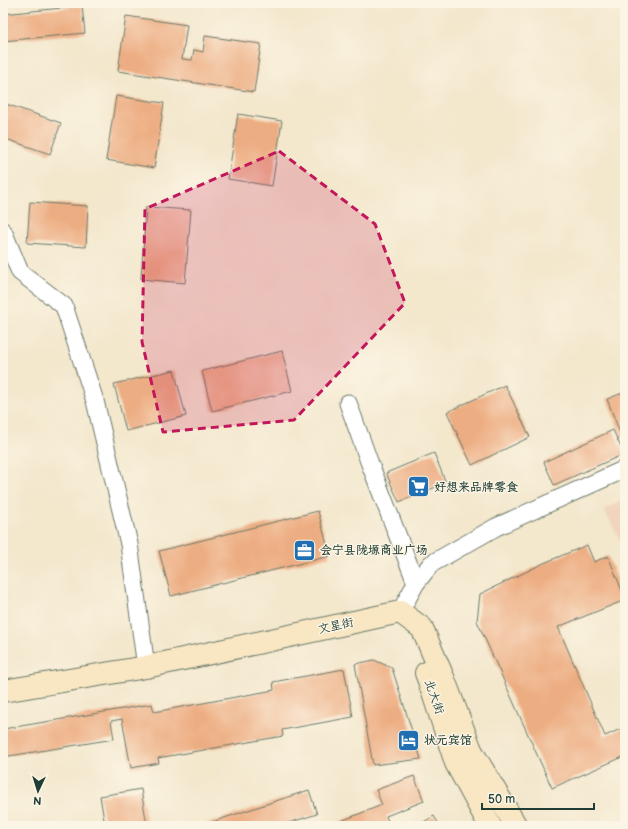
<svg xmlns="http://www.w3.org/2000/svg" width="628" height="829" font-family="'Balsamiq Sans','LXGW WenKai TC',sans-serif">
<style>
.built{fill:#f0d5bc}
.building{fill:#edad82}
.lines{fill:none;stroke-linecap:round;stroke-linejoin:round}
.street-casing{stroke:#697869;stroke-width:19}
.secondary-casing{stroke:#697869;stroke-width:24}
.street{stroke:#fff;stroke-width:17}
.secondary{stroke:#f9e7c3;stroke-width:22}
.marked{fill:#c2185b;fill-opacity:0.2;stroke:#c2185b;stroke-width:3;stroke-dasharray:8 5;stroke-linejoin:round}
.labels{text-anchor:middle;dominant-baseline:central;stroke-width:3;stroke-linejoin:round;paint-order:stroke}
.poi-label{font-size:12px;font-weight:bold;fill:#1f3d34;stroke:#fcf5e5;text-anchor:start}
.street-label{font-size:12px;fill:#1f3d34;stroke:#fcf5e5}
</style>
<rect width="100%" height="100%" fill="#fcf5e5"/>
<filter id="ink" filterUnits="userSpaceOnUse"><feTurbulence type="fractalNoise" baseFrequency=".025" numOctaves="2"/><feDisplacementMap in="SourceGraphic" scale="8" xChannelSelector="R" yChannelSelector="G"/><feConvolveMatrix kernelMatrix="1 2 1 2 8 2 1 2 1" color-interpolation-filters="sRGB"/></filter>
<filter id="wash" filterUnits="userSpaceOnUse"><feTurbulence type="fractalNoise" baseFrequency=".012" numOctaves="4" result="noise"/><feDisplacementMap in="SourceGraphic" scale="16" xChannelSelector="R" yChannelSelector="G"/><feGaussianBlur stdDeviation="0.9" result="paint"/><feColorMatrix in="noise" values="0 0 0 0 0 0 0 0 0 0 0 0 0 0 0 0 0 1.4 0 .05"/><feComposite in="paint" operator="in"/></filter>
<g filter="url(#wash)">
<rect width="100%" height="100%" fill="#f3e7cc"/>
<path class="built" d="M625,499V550L604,509Z"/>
<g id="blocks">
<g class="building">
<path d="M82,6L85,33L3,41V14Z"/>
<path d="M126,16L187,25L182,59L192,60L194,50L203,52L205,36L261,44L254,92L118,71Z"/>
<path d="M116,96L164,103L154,168L106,160Z"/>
<path d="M3,103L61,123L50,154L3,138Z"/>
<path d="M238,114L282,121L272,186L228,179Z"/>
<path d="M30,202L88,206L86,247L27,243Z"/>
<path d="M146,207L191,210L185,283L141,279Z"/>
<path d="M282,351L292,391L212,411L202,371Z"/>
<path d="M174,370L186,416L126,431L114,384Z"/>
<path d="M505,385L530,437L472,465L447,412Z"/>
<path d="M625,392V437L622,438L607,399Z"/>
<path d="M613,430L624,454L554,485L544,462Z"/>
<path d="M434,453L446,483L399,502L386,473Z"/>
<path d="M318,511L330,556L171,596L159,551Z"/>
<path d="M587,545L594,562L608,556L625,598V600L558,627L605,736L625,727V756L552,788L477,621L480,594L544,563Z"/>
<path d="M374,660L392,668L421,759L373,765L355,664Z"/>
<path d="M344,669L353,717L282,730L283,736L158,758L159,763L131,768L122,719L111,721L114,739L3,757V729L152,704L154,712L274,690L273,682Z"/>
<path d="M414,776L424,801L386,816L390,826H328L382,805L376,790Z"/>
<path d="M141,789L147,826H105L100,796Z"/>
<path d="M309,790L317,814L279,826H200Z"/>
<path d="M434,816L440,826H417Z"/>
</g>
</g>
</g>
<g filter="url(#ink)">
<use href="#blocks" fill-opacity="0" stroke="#697869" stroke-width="1"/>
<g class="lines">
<defs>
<g id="street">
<path d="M3,231L20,272L64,306L95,401L129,544L146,667"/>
<path d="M348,403L370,464L416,583"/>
<path d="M400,612L416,583L431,564L496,527L625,469"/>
</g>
<g id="secondary">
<path d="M400,612L422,628L443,677L471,750L516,826"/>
<path d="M426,673L429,681L456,763L490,826"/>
<path d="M3,691L146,667L400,612"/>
</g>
</defs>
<use href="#street" class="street-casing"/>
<use href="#secondary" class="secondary-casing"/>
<use href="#street" class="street"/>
<use href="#secondary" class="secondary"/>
</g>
</g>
<path class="marked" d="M279,151L375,224L405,303L294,420L163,432L142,342L145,209Z"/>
<defs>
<symbol id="supermarket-square" viewBox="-11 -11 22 22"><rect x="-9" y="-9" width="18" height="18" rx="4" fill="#1f6fb2" stroke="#fcf5e5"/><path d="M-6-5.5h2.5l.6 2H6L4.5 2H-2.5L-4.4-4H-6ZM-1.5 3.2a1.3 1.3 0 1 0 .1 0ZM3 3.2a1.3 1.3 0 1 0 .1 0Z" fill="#fff"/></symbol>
<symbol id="office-square" viewBox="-11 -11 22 22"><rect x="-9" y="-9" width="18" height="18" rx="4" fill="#1f6fb2" stroke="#fcf5e5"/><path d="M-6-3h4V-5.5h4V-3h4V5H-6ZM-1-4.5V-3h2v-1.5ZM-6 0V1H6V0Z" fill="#fff"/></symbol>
<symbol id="hotel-square" viewBox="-11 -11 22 22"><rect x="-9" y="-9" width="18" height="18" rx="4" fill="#1f6fb2" stroke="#fcf5e5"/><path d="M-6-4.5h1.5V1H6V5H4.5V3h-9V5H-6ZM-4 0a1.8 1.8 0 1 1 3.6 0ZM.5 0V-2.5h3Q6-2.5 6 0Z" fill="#fff"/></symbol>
</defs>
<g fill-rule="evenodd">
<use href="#supermarket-square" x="406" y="474" width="25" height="25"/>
<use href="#office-square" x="292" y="538" width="25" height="25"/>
<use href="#hotel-square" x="396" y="728" width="25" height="25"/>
</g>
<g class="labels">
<g class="poi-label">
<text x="434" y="487">好想来品牌零食</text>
<text x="320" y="550">会宁县陇塬商业广场</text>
<text x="424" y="740">状元宾馆</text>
</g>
<g class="street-label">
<text transform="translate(336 626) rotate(-12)">文星街</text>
<text transform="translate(434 697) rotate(71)">北大街</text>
</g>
</g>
<rect width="628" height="829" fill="none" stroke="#fcf5e5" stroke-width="16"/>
<g transform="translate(38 791) rotate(184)" stroke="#fcf5e5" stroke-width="3" paint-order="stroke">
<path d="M0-3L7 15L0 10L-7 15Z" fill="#1f3d34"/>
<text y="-6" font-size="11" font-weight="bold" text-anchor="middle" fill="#1f3d34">N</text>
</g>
<path d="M482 803v6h112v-6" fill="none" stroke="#1f3d34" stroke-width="2"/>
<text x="488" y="803" font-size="12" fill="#1f3d34" stroke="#fcf5e5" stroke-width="3" paint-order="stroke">50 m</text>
</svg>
